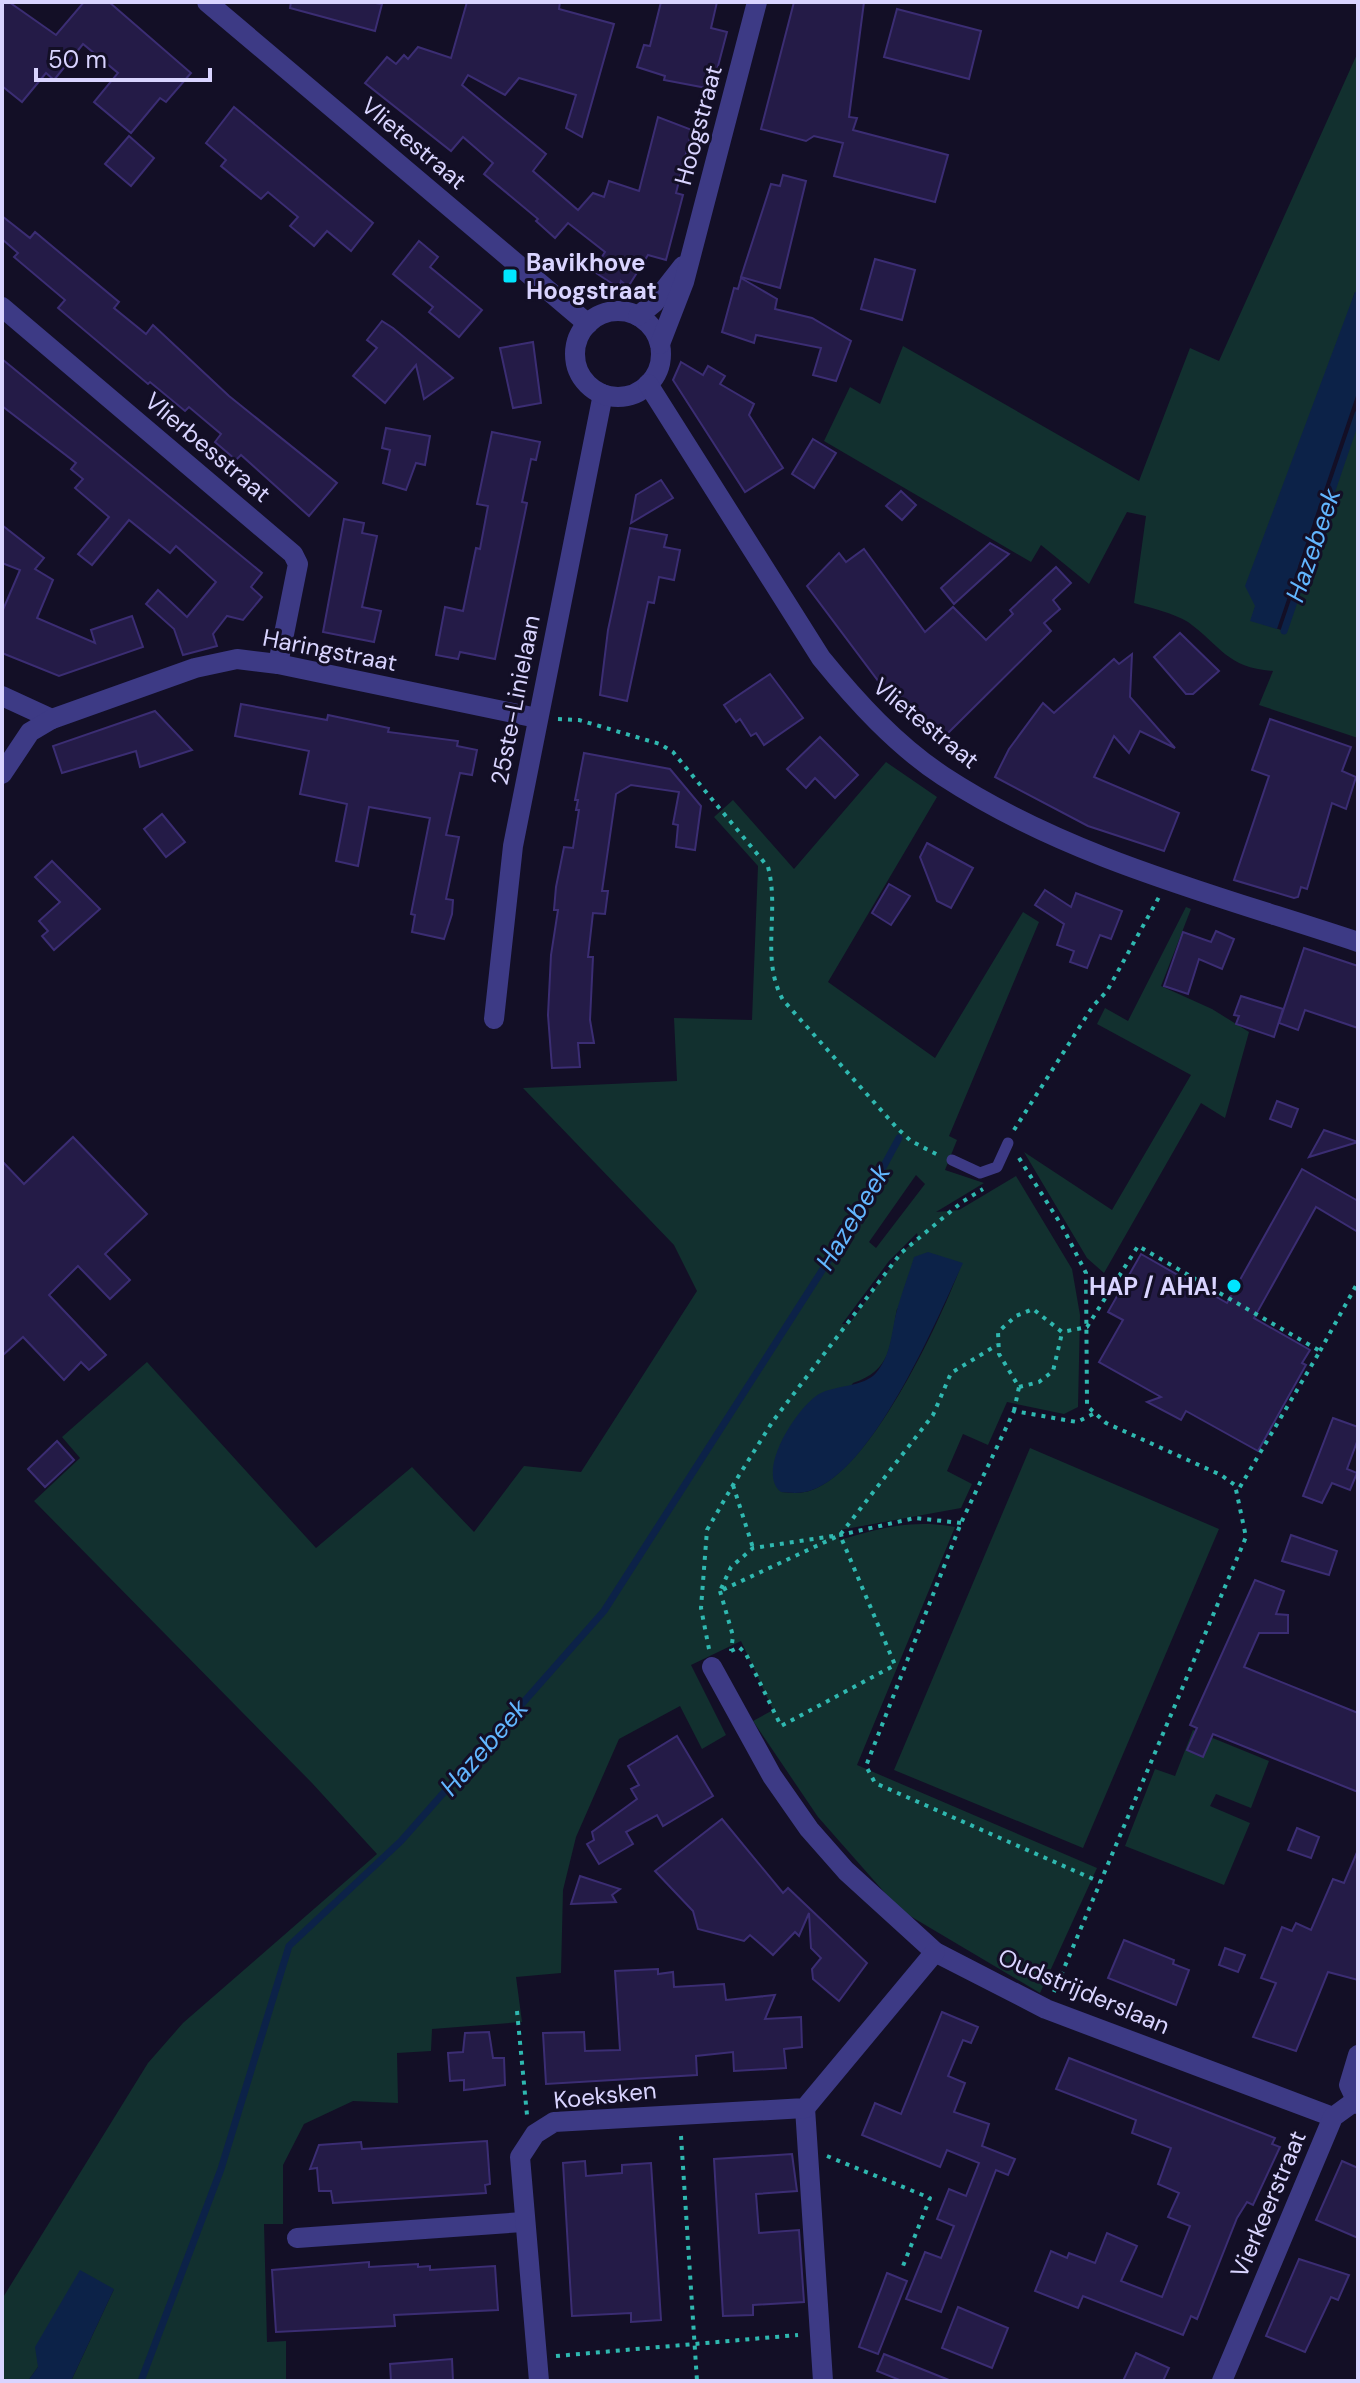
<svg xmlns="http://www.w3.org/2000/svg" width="1360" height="2383" font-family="'DM Sans',sans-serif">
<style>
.green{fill:#12302f;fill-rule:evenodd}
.water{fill:#0c2248}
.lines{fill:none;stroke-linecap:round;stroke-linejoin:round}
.stream{stroke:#0c2248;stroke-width:7}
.building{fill:#241b47;stroke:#3b2d73;stroke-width:2}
.path{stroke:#2fb8b0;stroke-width:4;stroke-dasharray:4 6;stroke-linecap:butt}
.service{stroke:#3d3a85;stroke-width:11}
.minor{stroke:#3d3a85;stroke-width:20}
.tertiary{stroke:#3d3a85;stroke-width:20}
.poi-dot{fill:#00e5ff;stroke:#130f26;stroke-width:3}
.labels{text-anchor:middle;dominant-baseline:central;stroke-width:6;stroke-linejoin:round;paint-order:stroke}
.street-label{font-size:24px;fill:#d9d4ff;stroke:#130f26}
.poi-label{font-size:24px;font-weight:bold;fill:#d9d4ff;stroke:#130f26;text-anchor:start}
.water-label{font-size:26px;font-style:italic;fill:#62b6ff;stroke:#130f26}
</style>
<rect width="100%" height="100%" fill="#130f26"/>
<g class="green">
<path d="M1358,52V292H1355L1251,620L1284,631L1358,414V738L1259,705L1273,671C1227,668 1221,646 1188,622C1173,613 1151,608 1134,603L1146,516L1127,512L1089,584L1041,545L1031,562L824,441L850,387L880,404L903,346L1139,481L1190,348L1219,361Z"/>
<path d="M886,762L937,797L828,982L935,1058L1023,912L1039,922L949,1136L957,1140L945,1170L984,1183L936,1212L959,1210L1016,1176L1072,1269L1080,1315L1078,1407L1064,1414L1007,1402L988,1445L963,1434L947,1471L972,1484L961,1508L840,1530L839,1540C882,1528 911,1519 955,1527L857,1765L1097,1868L1040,1993L900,1910L818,1817L753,1721L773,1710L741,1641L691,1665L726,1735L702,1749L680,1706L619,1739L576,1837L563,1890L561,1973L516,1977L522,2022L432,2029L431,2051L397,2053L398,2103L353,2101L304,2124L283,2165V2224H264L267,2342L286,2341V2381H71L114,2289L38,2356V2367L28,2381H2V2299L148,2063L183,2023L377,1854L312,1783L34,1501L80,1458L62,1437L147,1362L316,1548L412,1467L474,1532L524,1466L581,1472L697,1291L674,1245L523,1088L677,1081L674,1018L752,1020L758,866L714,817L733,800L794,869ZM916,1175L925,1184L876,1248L869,1242ZM917,1233L918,1238L901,1253L849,1324H842L889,1261ZM962,1263C941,1320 872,1469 812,1490C801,1494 792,1493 781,1492L853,1383C892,1370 890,1345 897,1309Z"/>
<path d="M1186,907L1191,909L1161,986L1212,1009L1249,1032L1225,1118L1201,1103L1104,1273L1087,1258L1024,1152L1112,1210L1191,1075L1097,1024L1105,1008L1128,1021Z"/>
<path d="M1030,1448L1219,1529L1083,1848L894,1770Z"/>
<path d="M1193,1730L1269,1761L1251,1808L1216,1794L1210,1806L1250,1823L1224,1885L1125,1846L1155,1769L1175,1776Z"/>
</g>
<g class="water">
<path d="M1355,292H1358V390L1277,629L1250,621L1255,606L1245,586Z"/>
<path d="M928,1252L963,1263C936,1321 875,1468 812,1490C801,1494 792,1493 781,1492C755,1472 797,1407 819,1394C835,1385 864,1387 876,1373C892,1354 891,1332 897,1310C902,1292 909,1274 914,1257Z"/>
<path d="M80,2270L114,2289L71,2381H28L38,2367L35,2347Z"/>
</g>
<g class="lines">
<g class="stream">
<path d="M1284,631L1358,414"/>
<path d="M141,2381L221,2169L289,1946L401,1841L604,1611L855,1219L899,1138"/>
</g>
</g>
<g class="building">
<path d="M2,2H9L56,35L84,2H109L191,73L166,102L160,98L131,133L94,102L118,73L83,44L54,80L46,73L22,102L2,86Z"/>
<path d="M291,2H369L382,4L375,31L290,8Z"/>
<path d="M467,2H560L559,9L614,24L582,137L566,128L576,95L519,78L505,95L468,75L462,85L546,154L533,171L578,210L593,193L604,197L609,181L639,191L658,117L692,130L676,193L683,195L666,260L648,255L628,287L621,281L619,288L593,271L605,252L568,223L555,238L536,221L538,219L484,174L493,163L463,137L451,151L365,83L387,57L396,64L404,55L408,59L418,47L451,58Z"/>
<path d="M661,2H717L711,28L727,32L712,89L664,80L665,76L637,67L644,45L650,46Z"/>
<path d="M794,2H864L849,117L857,118L853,130L948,155L935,202L834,176L843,143L814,136L806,141L761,129Z"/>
<path d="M897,9L981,31L969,79L884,57Z"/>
<path d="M234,107L373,223L351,251L327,231L314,246L290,226L298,217L268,192L261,199L221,166L226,160L206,143Z"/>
<path d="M129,136L154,158L131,186L105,164Z"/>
<path d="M783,175L806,181L780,288L741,277L771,184L780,186Z"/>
<path d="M2,216L30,238L35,232L119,302L114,308L146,334L153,325L229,396L337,483L309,516L241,455L236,460L215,442L221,434L189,407L185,411L150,382L148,384L58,308L65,300L14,257L18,253L2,239Z"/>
<path d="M419,241L438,257L430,267L482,310L459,337L429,312L433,307L393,274Z"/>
<path d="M875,259L915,270L902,320L861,309Z"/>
<path d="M741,278L777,299L775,309L812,318L851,341L836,381L813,375L821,348L756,335L754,343L722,332L734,288L738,289Z"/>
<path d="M382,321L393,328L453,378L424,399L416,365L385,403L353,376L377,348L367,340Z"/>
<path d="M533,342L541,403L513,408L500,348Z"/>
<path d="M2,359L262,573L251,587L262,597L243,620L227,616L213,634L217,646L183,655L174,629L146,604L158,590L187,617L216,582L176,546L170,553L129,520L92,565L78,554L109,517L75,488L83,479L71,469L76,463L2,406Z"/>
<path d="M681,362L703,375L708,366L725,376L720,384L754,404L749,415L783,468L745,492L673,380Z"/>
<path d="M386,428L430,436L425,465L416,463L406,490L383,483L390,450L382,448Z"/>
<path d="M492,432L540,442L536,460L531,459L522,502L527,503L495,659L460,652L458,659L436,655L445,607L463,611L476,548L480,549L488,506L477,504Z"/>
<path d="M813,439L836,453L814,488L792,474Z"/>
<path d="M661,480L673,498L631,523L636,495Z"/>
<path d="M901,491L916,505L902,520L886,506Z"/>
<path d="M344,519L364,523L362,533L377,536L362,607L381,611L374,642L323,632Z"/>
<path d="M2,525L44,558L35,569L53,580L37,618L95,643L91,630L132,616L143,647L59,676L2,653V612L20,570L2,563Z"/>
<path d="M630,528L667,535L664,547L680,550L674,580L659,577L654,603L648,602L627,701L600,695L608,630Z"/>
<path d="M990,543L1009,554L954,604L941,588Z"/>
<path d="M864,549L925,632L953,607L986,640L1013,614L1010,610L1056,567L1071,583L1053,600L1060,609L1044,623L1051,631L944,737L925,717L918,724L891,698L807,586L839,553L846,562Z"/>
<path d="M1180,633L1219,671L1193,694H1186L1154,657Z"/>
<path d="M1132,654L1130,697L1175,748L1140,731L1129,753L1114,736L1094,777L1179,813L1164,851L1088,826L995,777L1009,749L1043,703L1054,713L1114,659L1119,664Z"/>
<path d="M770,674L803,718L764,745L756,733L751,736L740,719L736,722L724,705Z"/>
<path d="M241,704L327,720L328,715L389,728L388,732L458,741L457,746L477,750L472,775L460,773L446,835L459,837L446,899L453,900L452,914L444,939L412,932L415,915L411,914L430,818L369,807L358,866L336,861L347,804L300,794L309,751L235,736Z"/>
<path d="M155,711L192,750L140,767L136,751L62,773L53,746Z"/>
<path d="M1270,719L1351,747L1342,771L1356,777L1346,809L1332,803L1307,889L1301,887L1298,897L1294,898L1234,880L1269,776L1252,770Z"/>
<path d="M820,737L858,775L835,798L815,778L806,788L787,769Z"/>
<path d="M584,753L670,769L701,806L695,850L676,847L678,825L673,824L679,792L631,785L616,794L602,891H608L605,914L593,913L588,957H593L590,1020L594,1043H578L580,1067L552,1068L548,1015L551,955L558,910H554L556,887L564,847L573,848L579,810H576L578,800H575Z"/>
<path d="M162,814L185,842L166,857L144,829Z"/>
<path d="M927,843L973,868L951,908L937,901L920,857Z"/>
<path d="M52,861L100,909L54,950L42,936L48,931L39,921L60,902L35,877Z"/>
<path d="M889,884L910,896L891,925L872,913Z"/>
<path d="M1045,890L1071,907L1076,893L1122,911L1111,939L1100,935L1087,968L1070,962L1074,951L1057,945L1064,924L1035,905Z"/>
<path d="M1216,931L1234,939L1222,969L1199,959L1188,994L1164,986L1183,932L1211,942Z"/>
<path d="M1304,948L1358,966V1028L1305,1010L1298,1030L1279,1023Z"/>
<path d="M1241,996L1283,1009L1274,1037L1236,1024L1239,1016L1234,1015Z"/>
<path d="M1277,1101L1298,1109L1291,1127L1270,1119Z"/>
<path d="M1324,1130L1358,1142L1309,1157Z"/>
<path d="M73,1137L147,1214L105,1254L130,1280L110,1299L78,1266L49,1295L106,1355L89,1370L81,1362L64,1380L23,1337L2,1356V1161L24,1184Z"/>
<path d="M1302,1169L1358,1201V1232L1316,1207L1254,1318L1310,1350L1302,1363L1306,1365L1258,1451L1186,1411L1181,1420L1147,1402L1161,1397L1099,1362L1123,1320L1108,1312L1141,1254L1227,1303Z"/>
<path d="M1333,1418L1358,1427V1439L1347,1469L1357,1473L1350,1490L1332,1483L1322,1503L1303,1496Z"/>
<path d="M57,1441L74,1460L45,1487L28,1469Z"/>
<path d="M1291,1535L1337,1551L1329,1575L1282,1561Z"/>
<path d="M1255,1580L1284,1591L1276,1614L1288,1615V1633H1259L1244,1667L1358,1713V1792L1213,1734L1203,1757L1187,1750L1197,1728L1190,1725Z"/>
<path d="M677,1736L713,1796L663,1826L657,1815L626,1832L633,1844L599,1864L587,1844L594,1840L592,1832L637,1799L631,1789L639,1785L628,1766Z"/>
<path d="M722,1819L783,1893L788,1888L867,1963L839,2001L813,1979L812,1969L821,1958L811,1948L809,1913L799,1936L795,1932L773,1955L750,1935L744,1941L698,1929L693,1911L655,1871Z"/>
<path d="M1297,1828L1319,1837L1311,1858L1288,1850Z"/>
<path d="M1358,1850V1980L1328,1972L1296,2051L1253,2037L1276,1983L1261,1978L1282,1927L1292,1931L1296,1923L1311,1930L1333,1879L1344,1883Z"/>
<path d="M580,1876L620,1889L612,1895L616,1902L571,1904Z"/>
<path d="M1124,1940L1174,1960L1173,1964L1189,1970L1176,2005L1108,1978Z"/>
<path d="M1225,1948L1245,1955L1238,1972L1219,1965Z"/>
<path d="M658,1969V1974L673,1972L674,1987L724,1984L726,2000L775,1995L765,2019L801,2017L802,2047L784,2049L786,2068L734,2071L733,2052L696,2056L697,2075L546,2084L543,2033L584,2032L585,2051L620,2050L615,1971Z"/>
<path d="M942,2012L978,2027L971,2043L963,2040L948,2076L965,2083L954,2112L989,2124L982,2146L1015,2159L1008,2175L996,2170L941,2312L906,2299L925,2252L941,2258L954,2226L937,2219L949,2189L966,2196L979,2163L947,2150L940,2167L862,2135L875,2103L901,2114Z"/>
<path d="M489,2032L493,2058H504L505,2085L464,2090V2080L450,2081L448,2053L463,2052L465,2033Z"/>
<path d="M1069,2058L1275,2138L1272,2144L1280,2147L1253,2205L1247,2202L1237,2218L1197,2319L1191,2316L1183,2335L1083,2296L1078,2308L1035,2291L1051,2251L1067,2258L1069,2253L1095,2263L1107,2233L1137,2246L1121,2281L1162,2297L1190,2226L1168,2217L1179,2193L1158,2184L1171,2148L1132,2133L1136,2120L1056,2089Z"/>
<path d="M487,2141L490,2184L485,2185L486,2193L333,2203L331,2191H319L317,2168L310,2169L319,2145L361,2142L362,2149Z"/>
<path d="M792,2154L797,2191L756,2194L759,2233L799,2230L804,2302L753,2305V2315L723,2316L714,2159Z"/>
<path d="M585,2161L586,2176L622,2173V2165L651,2163L661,2320L631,2322V2313L572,2316L563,2163Z"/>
<path d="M1342,2161L1358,2168V2238L1316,2220Z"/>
<path d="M1299,2259L1349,2275L1338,2300L1331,2297L1305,2352L1266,2336Z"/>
<path d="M369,2262V2267L418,2264V2267L430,2266V2270L495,2266L498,2310L394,2315L395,2326L276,2332L272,2270Z"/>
<path d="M887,2273L907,2281L878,2354L859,2347Z"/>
<path d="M958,2307L1008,2328L992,2368L942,2348Z"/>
<path d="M1136,2353L1169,2368L1163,2381H1123Z"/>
<path d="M884,2354L949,2380V2381H902L877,2371Z"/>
<path d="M452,2359L453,2381H391L390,2364Z"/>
</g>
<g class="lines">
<g class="path">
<path d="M558,719L579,720L660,744L673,752L768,867C780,911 760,959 783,1000L897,1128L911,1141L938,1155"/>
<path d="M1014,1130L1093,1006L1107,991L1159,897"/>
<path d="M1019,1158L1062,1226L1086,1273L1087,1406L1106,1423L1221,1475L1235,1485L1246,1537L1054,1992"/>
<path d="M1320,1351L1358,1282"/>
<path d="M1019,1387L1039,1382L1053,1371L1062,1333"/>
<path d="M1014,1411L1019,1387L999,1354L998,1332L1016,1316L1033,1309L1062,1332L1087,1327L1138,1246L1320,1351L1237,1492"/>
<path d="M1093,1414L1077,1422L1014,1411L961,1523L866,1766L875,1783L1100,1882"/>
<path d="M733,1485L753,1548"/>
<path d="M961,1523L915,1518L840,1535L753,1548L731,1567L720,1591L840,1535L933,1415L951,1373L997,1345"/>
<path d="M720,1591L733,1636L731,1651"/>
<path d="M709,1649L701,1608L707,1530L733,1485L773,1421L901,1253L962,1202L983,1189"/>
<path d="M731,1651L739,1647L746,1654L781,1726L895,1665L840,1535"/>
<path d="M517,2011L527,2115"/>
<path d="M681,2136L697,2381"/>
<path d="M827,2156L930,2198L901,2271"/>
<path d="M556,2356L798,2335"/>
</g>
<path class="service" d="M952,1160L980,1173L997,1167L1008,1143"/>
<g class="minor">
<path d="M2,307L293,554L298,564L278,664"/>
<path d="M2,696L52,719"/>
<path d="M2,774L30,732L52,719L195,668L237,659L278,664L537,718"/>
<path d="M494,1019L513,846L603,394"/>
<path d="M712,1667L772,1776L809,1829L846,1871L935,1952L1046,2009L1333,2117"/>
<path d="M1358,2055L1349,2085L1358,2104"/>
<path d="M805,2108L823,2381"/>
<path d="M297,2238L523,2222"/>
<path d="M539,2381L520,2157L535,2134L554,2122L805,2108L935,1952"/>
<path d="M1222,2381L1333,2117L1355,2101"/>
</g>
<g class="tertiary">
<path d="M207,2L588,324"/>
<circle cx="618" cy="354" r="43"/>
<path d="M638,316L654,303L683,266"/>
<path d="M660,344L684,282L757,2"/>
<path d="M648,384L821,658C856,701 896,745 943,776C1068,858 1217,895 1358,942"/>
</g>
</g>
<g class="poi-dot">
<rect x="502" y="268" width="16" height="16" rx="4"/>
<circle cx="1234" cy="1286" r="8"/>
</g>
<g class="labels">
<g class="street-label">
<text transform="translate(698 125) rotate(-75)">Hoogstraat</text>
<text transform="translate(414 143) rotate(40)">Vlietestraat</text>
<text transform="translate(208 447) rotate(40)">Vlierbesstraat</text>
<text transform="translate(330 650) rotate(11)">Haringstraat</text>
<text transform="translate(515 700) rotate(-79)">25ste-Linielaan</text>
<text transform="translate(926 723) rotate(39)">Vlietestraat</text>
<text transform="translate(1084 1991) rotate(23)">Oudstrijderslaan</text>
<text transform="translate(605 2095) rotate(-6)">Koeksken</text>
<text transform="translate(1268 2204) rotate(-67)">Vierkeerstraat</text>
</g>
<g class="poi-label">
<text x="526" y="262">Bavikhove<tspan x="526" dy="28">Hoogstraat</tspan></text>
<text x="1218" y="1286" text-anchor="end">HAP / AHA!</text>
</g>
<g class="water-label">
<text transform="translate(1313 545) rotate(-71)">Hazebeek</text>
<text transform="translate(853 1217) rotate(-59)">Hazebeek</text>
<text transform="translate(484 1747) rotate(-49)">Hazebeek</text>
</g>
</g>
<rect width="1360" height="2383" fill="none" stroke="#d9d4ff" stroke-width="8"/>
<path d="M36 68v12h174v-12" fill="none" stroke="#d9d4ff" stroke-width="4"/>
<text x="48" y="68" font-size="24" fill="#d9d4ff" stroke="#130f26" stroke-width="6" paint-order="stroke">50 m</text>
</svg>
